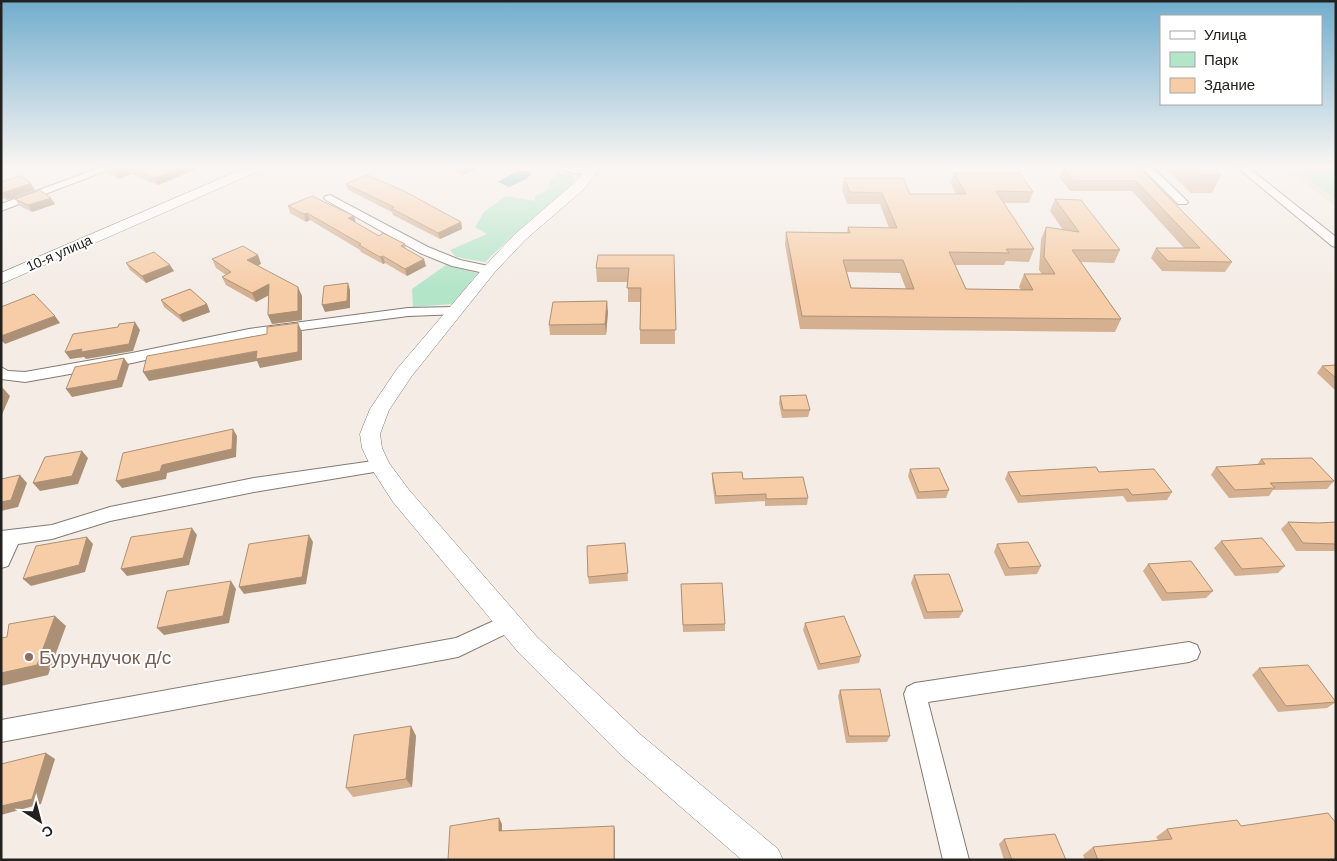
<svg xmlns="http://www.w3.org/2000/svg" width="1337" height="861" font-family="Arial,sans-serif">
<style>
.built{fill:#eddfd2}
.green{fill:#b3e5c8}
.water{fill:#60a3a4}
.lines{fill:none;stroke-linecap:round;stroke-linejoin:round}
.minor-casing{stroke:#827b74;stroke-width:2}
.tertiary-casing{stroke:#827b74;stroke-width:1}
.minor{fill:#fff;fill-rule:evenodd}
.tertiary{fill:#fff;fill-rule:evenodd}
.wall{fill:#d4b090;fill-rule:evenodd}
.shaded-wall{fill:#ac9075}
.building{fill:#f6cda7;stroke:#ac9075;fill-rule:evenodd}
.education-dot{fill:#8d6e63;stroke:#fff;stroke-width:2}
.labels{text-anchor:middle;dominant-baseline:central;stroke-width:4;stroke-linejoin:round;paint-order:stroke}
.far-street-label{font-size:14px;fill:#23211e;stroke:#fff}
.near-education-label{font-size:19px;fill:#785e54;stroke:#fff;text-anchor:start}
</style>
<rect width="100%" height="100%" fill="#f4ece5"/>
<path class="built" d="M1282,168H1336V206Z"/>
<g class="green">
<path d="M1292,168H1336V199Z"/>
<path d="M558,173L569,174L575,178L569,190L510,238L485,262L456,257L450,250L487,234L475,227L484,212L506,196L535,201V196L548,190L551,180Z"/>
<path d="M446,265L478,273L452,304L413,307L412,289Z"/>
</g>
<path class="water" d="M518,170L532,173L526,179L509,187L498,182Z"/>
<g class="lines">
<defs>
<g id="minor">
<path d="M99,168H113L1,211V204Z"/>
<path d="M561,168H592L597,171C591,176 567,174 561,168Z"/>
<path d="M1142,168H1153L1186,200L1188,202L1186,204H1178Z"/>
<path d="M1238,168H1249L1336,237V247L1332,246Z"/>
<path d="M330,195L428,247L460,260L493,267L495,270L489,274L452,266L420,253L326,200L324,198L326,196Z"/>
<path d="M455,307L462,311L460,314L408,316L249,337L132,363L25,382L1,379V367L8,371L25,372L132,353L249,329L408,308Z"/>
<path d="M380,460L386,462L389,466L386,470L254,492L110,521L52,539L18,544L8,566L1,568V531L52,525L110,507L254,478Z"/>
<path d="M509,614L516,617L519,623L516,629L458,657L1,742V720L456,638Z"/>
<path d="M1189,642L1197,645L1200,652L1197,659L1189,662L928,702L969,860H943L904,694L907,687L915,683Z"/>
</g>
<g id="tertiary">
<path d="M245,168H261L259,171L1,284V273Z"/>
<path d="M587,168H600L584,189L525,240L494,273L411,377L389,410L380,434L382,448L389,463L409,490L537,637L641,735L778,849L783,860H742L621,755L519,653L393,502L373,471L362,448L360,434L370,409L397,369L484,267L515,234L574,183Z"/>
</g>
</defs>
<use href="#minor" class="minor-casing"/>
<use href="#tertiary" class="tertiary-casing"/>
<use href="#minor" class="minor"/>
<use href="#tertiary" class="tertiary"/>
</g>
<g class="wall">
<path d="M103,168H200L158,185L131,174L119,179L106,173Z"/>
<path d="M446,168H479L462,175Z"/>
<path d="M1063,168H1140L1232,262L1225,272L1162,271L1151,258L1156,248H1184L1132,191H1070L1059,177Z"/>
<path d="M1165,168H1213L1221,175L1212,193H1191Z"/>
<path d="M954,173L1033,192L1029,203H1004L1034,249L1029,262L1006,261L1004,265H955L966,289L1021,290L1019,287L1024,274H1042L1039,270L1041,239L1046,227L1063,230L1050,211L1055,199L1120,250L1114,263L1081,262L1121,319L1115,332L800,329L785,244L786,232H847L848,227L889,228L880,204H847L842,189L844,178L910,194H956L951,184ZM847,272L900,273L906,289L851,288Z"/>
<path d="M1,182L35,190L7,200L1,197Z"/>
<path d="M346,184L461,222L462,229L440,239L393,215L392,212L348,190Z"/>
<path d="M15,199L55,204L32,212L20,206Z"/>
<path d="M288,206L356,223L379,236L405,244L406,249L426,266L407,276L385,263L383,264L361,252L360,250L310,220L306,222L290,213Z"/>
<path d="M258,255L261,264L258,265L302,296V320L272,324L268,315L269,295L256,302L226,285L222,277L226,275L216,268L212,259Z"/>
<path d="M674,255L675,344H640V330L641,302H628V282H597L596,268Z"/>
<path d="M126,263L174,271L146,283L130,270Z"/>
<path d="M161,300L207,304L210,312L183,322L164,307Z"/>
<path d="M608,312L606,335H550L549,325Z"/>
<path d="M1336,365V391L1317,373L1322,366Z"/>
<path d="M780,396L810,410L808,417L782,418L779,403Z"/>
<path d="M1261,459L1334,481L1327,489L1273,490L1269,496L1229,498L1211,475L1216,467L1257,465Z"/>
<path d="M910,469L949,490L946,498L917,499L908,476Z"/>
<path d="M1008,472H1099L1172,492L1167,500L1127,502L1123,496L1018,503L1005,479Z"/>
<path d="M712,473L743,479L808,498L807,505L765,506V501L715,504L712,480Z"/>
<path d="M1288,522L1318,523L1336,522V551H1296L1281,529Z"/>
<path d="M1221,541L1285,566L1278,573L1235,576L1214,548Z"/>
<path d="M625,543L628,581L589,584L588,577Z"/>
<path d="M997,544L1041,566L1037,574L1005,576L994,552Z"/>
<path d="M1148,564L1213,591L1206,598L1162,601L1143,571Z"/>
<path d="M914,575L963,611L959,618L924,619L911,583Z"/>
<path d="M681,584L725,624V631L683,632Z"/>
<path d="M805,623L861,656L859,663L818,670L803,630Z"/>
<path d="M1259,668L1336,702L1327,708L1278,712L1252,675Z"/>
<path d="M840,690L890,736L887,742L846,743L838,696Z"/>
<path d="M411,726L416,736L412,787L353,797L346,788Z"/>
<path d="M1241,826L1336,860H1085L1083,855L1093,847L1158,840L1156,837L1167,829Z"/>
<path d="M1004,839L1066,860H1004L999,844Z"/>
</g>
<g class="shaded-wall">
<path d="M127,168H128L131,174L119,179L116,172Z"/>
<path d="M181,168H200L158,185L155,178Z"/>
<path d="M460,168H479L462,175Z"/>
<path d="M31,183L35,190L7,200L3,193Z"/>
<path d="M51,198L55,204L32,212L28,205Z"/>
<path d="M307,213L310,220L306,222L304,214Z"/>
<path d="M354,216L356,223L348,218Z"/>
<path d="M461,222L462,229L440,239L438,233Z"/>
<path d="M258,255L261,264L251,268L247,260Z"/>
<path d="M383,256L385,263L383,264L380,257Z"/>
<path d="M424,259L426,266L407,276L405,269Z"/>
<path d="M170,265L174,271L146,283L142,276Z"/>
<path d="M348,283L350,290V308L325,312L322,305Z"/>
<path d="M269,284L273,293L256,302L252,293Z"/>
<path d="M298,287L302,296V320L272,324L268,315Z"/>
<path d="M607,301L608,312L606,335L605,324Z"/>
<path d="M207,304L210,312L183,322L179,315Z"/>
<path d="M55,316L60,323L5,344L1,340V336Z"/>
<path d="M135,322L140,330L133,351L86,359L84,357L70,359L65,352Z"/>
<path d="M298,323L302,332V360L260,368L257,361L149,381L143,372L257,351Z"/>
<path d="M124,358L129,365L122,387L72,397L66,389Z"/>
<path d="M2,387L10,396L1,417V389Z"/>
<path d="M233,429L237,436L236,457L167,473L166,479L122,488L116,481L162,465Z"/>
<path d="M82,451L88,458L78,484L40,491L33,483Z"/>
<path d="M20,475L27,483L18,507L1,511V502Z"/>
<path d="M192,528L197,535L189,565L127,576L121,569Z"/>
<path d="M309,535L313,542L306,584L244,594L239,587Z"/>
<path d="M87,537L93,544L85,572L31,586L23,579Z"/>
<path d="M231,581L236,589L229,623L164,635L157,628Z"/>
<path d="M55,616L66,626L48,675L1,686V673Z"/>
<path d="M411,726L416,736L412,787L406,779Z"/>
<path d="M46,753L55,759L41,804L1,815V806Z"/>
<path d="M499,818L502,824V837L499,831Z"/>
<path d="M614,826L615,831V860H614Z"/>
</g>
<g class="building">
<path d="M105,168H127L116,172Z"/>
<path d="M129,168H181L155,178Z"/>
<path d="M1063,168H1140L1232,262L1168,261L1156,248H1200L1136,181H1074Z"/>
<path d="M1193,168H1213L1221,175H1201Z"/>
<path d="M954,173H1020L1033,192L996,191L1034,249H1006L1009,253L949,252L966,289L1033,290L1024,274H1055L1044,257L1046,227L1079,232L1055,199L1081,200L1120,250H1072L1121,319L802,316L786,232L850,233L848,227L897,228L882,193L850,192L844,178H903L910,194H966ZM843,260H903L914,289L851,288Z"/>
<path d="M367,175L404,191L461,222L438,233L391,208L394,207L346,184Z"/>
<path d="M20,176L31,183L3,193L1,192V182Z"/>
<path d="M40,190L51,198L28,205L15,199Z"/>
<path d="M312,196L354,216L348,218L379,236L383,233L405,244L401,246L424,259L405,269L383,256L380,257L359,245L361,244L307,213L304,214L288,206Z"/>
<path d="M243,246L258,255L247,260L298,287V311L268,315L269,284L252,293L222,277L231,272L212,259Z"/>
<path d="M154,252L170,265L142,276L126,263Z"/>
<path d="M598,255H674L676,330H640L641,288H627L629,268H596Z"/>
<path d="M348,283L347,301L322,305L324,286Z"/>
<path d="M190,289L207,304L179,315L161,300Z"/>
<path d="M34,294L55,316L1,336V307Z"/>
<path d="M607,301L605,324L549,325L553,302Z"/>
<path d="M135,322L129,344L81,352L82,349L65,352L73,334L118,327L119,324Z"/>
<path d="M298,323V352L256,359L257,351L143,372L147,356L267,334V327Z"/>
<path d="M124,358L117,380L66,389L75,367Z"/>
<path d="M1336,365V378L1322,366Z"/>
<path d="M806,395L810,410H783L780,396Z"/>
<path d="M233,429L232,449L162,465L160,471L116,481L123,453Z"/>
<path d="M82,451L72,476L33,483L45,457Z"/>
<path d="M1312,458L1334,481L1270,483L1275,488L1235,490L1216,467L1265,464L1261,459Z"/>
<path d="M1096,467L1099,472L1154,469L1172,492L1132,495L1128,489L1021,496L1008,472Z"/>
<path d="M939,468L949,490L919,492L910,469Z"/>
<path d="M742,472L743,479L803,477L808,498L766,499V494L716,496L712,473Z"/>
<path d="M20,475L11,500L1,502V479Z"/>
<path d="M1288,522L1318,523L1336,522V544L1303,543Z"/>
<path d="M192,528L183,558L121,569L131,537Z"/>
<path d="M309,535L302,577L239,587L249,544Z"/>
<path d="M87,537L79,565L23,579L36,546Z"/>
<path d="M1262,538L1285,566L1242,569L1221,541Z"/>
<path d="M1028,542L1041,566L1009,568L997,544Z"/>
<path d="M625,543L628,573L588,577L587,546Z"/>
<path d="M1191,561L1213,591L1167,593L1148,564Z"/>
<path d="M949,574L963,611L927,612L914,575Z"/>
<path d="M231,581L223,616L157,628L167,591Z"/>
<path d="M722,583L725,624L683,625L681,584Z"/>
<path d="M55,616L37,665L1,673V638L7,637L9,624Z"/>
<path d="M844,616L861,656L820,664L805,623Z"/>
<path d="M1308,665L1336,702L1286,706L1259,668Z"/>
<path d="M880,689L890,736H849L840,690Z"/>
<path d="M411,726L406,779L346,788L354,735Z"/>
<path d="M46,753L32,799L1,806V764Z"/>
<path d="M1328,813L1336,823V860H1098L1093,847L1172,839L1167,829L1237,820L1241,826Z"/>
<path d="M499,818V831L614,826V860H448L450,826Z"/>
<path d="M1055,834L1066,860H1012L1004,839Z"/>
</g>
<linearGradient id="sky" x2="0" y2="1"><stop stop-color="#71adcd"/><stop offset="0.58" stop-color="#faf6f3"/><stop offset="1" stop-color="#faf6f3" stop-opacity="0"/></linearGradient>
<rect width="1337" height="288" fill="url(#sky)"/>
<circle class="education-dot" cx="29" cy="657" r="5"/>
<g class="labels">
<g class="far-street-label">
<text transform="translate(59 253) rotate(-24)">10-я улица</text>
</g>
<g class="near-education-label">
<text x="39" y="657">Бурундучок д/с</text>
</g>
</g>
<rect width="1337" height="861" fill="none" stroke="#23211e" stroke-width="5"/>
<rect x="1160" y="15" width="162" height="90" fill="#ffffff" stroke="#a7a6a5"/>
<rect x="1170" y="31" width="25" height="8" fill="#ffffff" stroke="#a7a6a5"/>
<text x="1204" y="40" font-size="15" fill="#23211e">Улица</text>
<rect x="1170" y="52" width="25" height="15" fill="#b3e5c8" stroke="#a7a6a5"/>
<text x="1204" y="65" font-size="15" fill="#23211e">Парк</text>
<rect x="1170" y="78" width="25" height="15" fill="#f6cda7" stroke="#a7a6a5"/>
<text x="1204" y="90" font-size="15" fill="#23211e">Здание</text>
<g transform="translate(40 821) rotate(144)" stroke="#ffffff" stroke-width="4" paint-order="stroke">
<path d="M0-4L9 19L0 12L-9 19Z" fill="#23211e"/>
<text y="-8" font-size="14" font-weight="bold" text-anchor="middle" fill="#23211e">С</text>
</g>
</svg>
